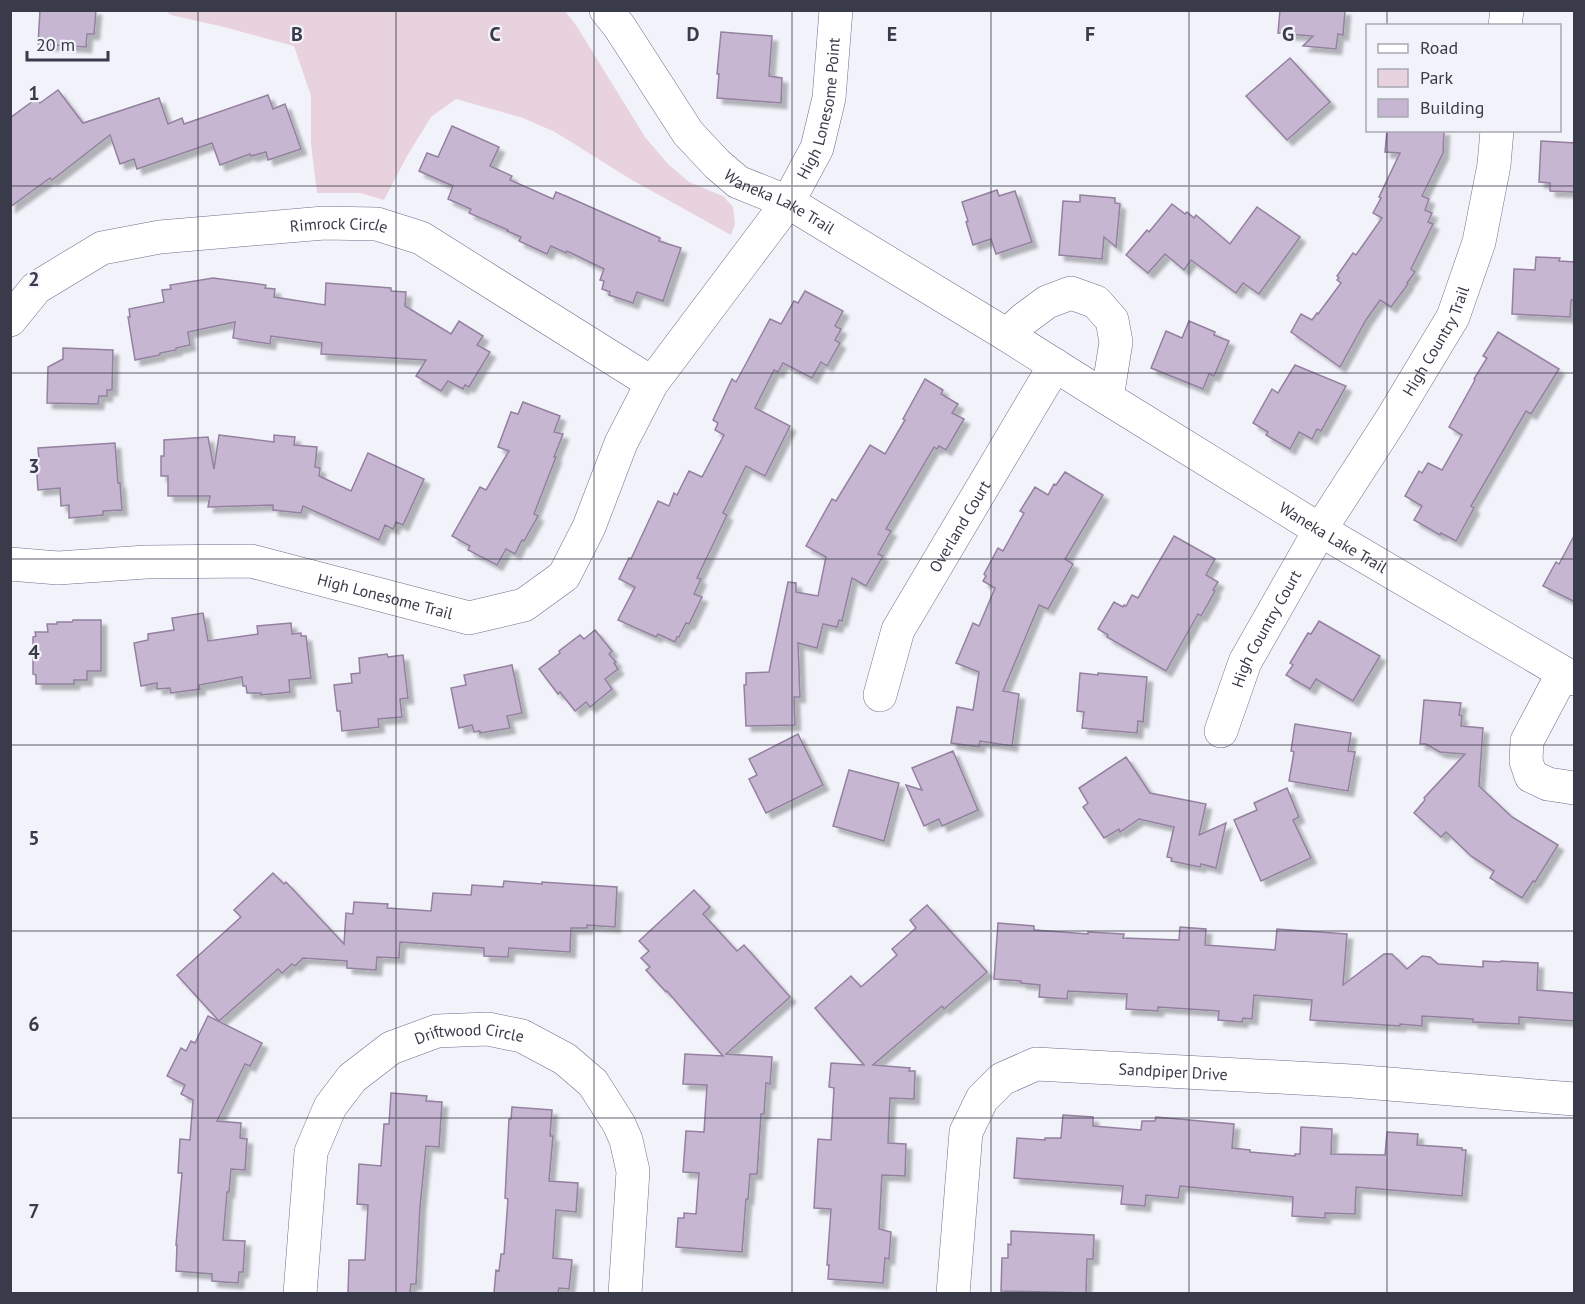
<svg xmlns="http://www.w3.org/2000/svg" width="1585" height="1304" font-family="'PT Sans',sans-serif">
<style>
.green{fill:#e8d2de}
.building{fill:#c7b6d2;stroke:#93819f;stroke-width:1.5;filter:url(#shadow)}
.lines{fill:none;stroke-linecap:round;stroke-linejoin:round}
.minor-casing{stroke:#6c6e8d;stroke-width:34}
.minor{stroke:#fff;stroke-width:33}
.grid{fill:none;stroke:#3a3b4a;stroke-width:1.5;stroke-opacity:0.55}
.labels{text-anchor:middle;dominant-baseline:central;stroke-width:4.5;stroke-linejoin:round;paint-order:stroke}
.street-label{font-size:16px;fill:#3a3b4a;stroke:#f2f3fa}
.grid-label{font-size:20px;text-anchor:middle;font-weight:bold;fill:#3a3b4a;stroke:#f2f3fa;stroke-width:4.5;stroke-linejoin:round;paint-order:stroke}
</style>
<defs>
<filter id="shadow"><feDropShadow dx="5.5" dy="5.5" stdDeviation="1.5" flood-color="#0004"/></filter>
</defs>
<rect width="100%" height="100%" fill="#f2f3fa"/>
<path class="green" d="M165,11H565L576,25L645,137L668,164L689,182L723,196L733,207L735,224L731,235L632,180L555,132L523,118L456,99L431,117L407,156L384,200L360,193H317L311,144V96L294,46L224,27L171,15Z"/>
<g class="building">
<path d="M40,10H96L94,34H87L86,47L38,44Z"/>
<path d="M1280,10H1345L1343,35L1338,34L1336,49L1303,46L1313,36L1278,33Z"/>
<path d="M721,32L772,36L769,76L782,78L781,103L717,98L719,74H717Z"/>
<path d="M1290,58L1330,102L1287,140L1246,96Z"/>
<path d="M58,90L83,123L159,98L168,124L182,118L184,124L268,95L273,109L285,104L301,149L268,160L266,152L251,156L250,154L220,165L212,143L137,169L134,159L120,164L110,135L52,180L50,178L10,207V118L37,98L40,103Z"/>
<path d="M452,126L499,147L490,166L512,176L510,180L553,199L556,192L568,197L660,238L659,241L681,248L663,301L637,292L633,303L609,295L610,292L602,289L604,281L600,280L604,269L567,251L566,253L551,246L547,254L519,241L521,237L507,231L508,230L469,213L471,209L448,199L453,186L419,171L427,153L438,157Z"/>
<path d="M1387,130H1444L1443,153L1422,196L1429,199L1425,210L1432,213L1428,222L1433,224L1411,269L1415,272L1407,283L1408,284L1391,307L1380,300L1366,320L1340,367L1291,332L1301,314L1312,320L1317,313L1318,314L1341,283L1337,280L1339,278L1337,276L1353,253L1356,255L1382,218L1373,213L1381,198L1379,197L1400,153L1385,152Z"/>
<path d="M1541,141L1575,143V192L1550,191V183L1539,182Z"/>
<path d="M997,190L999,196L1015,191L1032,242L996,254L991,239L973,245L966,222L968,221L962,202Z"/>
<path d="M1080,195L1115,198V203L1120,204L1116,247L1104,237L1102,259L1059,255L1063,201L1080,202Z"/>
<path d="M1172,204L1185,214L1187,212L1194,218L1196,215L1230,244L1257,207L1300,237L1259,294L1243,283L1236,293L1191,260L1184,270L1165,254L1148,273L1126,255L1147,230L1149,232Z"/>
<path d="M1536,257L1560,258L1559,261L1575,262V300H1571L1570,317L1512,314L1514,269L1535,270Z"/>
<path d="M213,278L266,285L265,288L275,289L274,297L325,305L326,283L391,288V291L406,292L405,306L451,334L459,321L483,336L477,345L490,352L469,387L465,385L463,389L448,381L441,391L416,376L426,360L321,354L322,343L271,336L270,344L233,338L235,322L188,332L190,345L176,348V350L160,353V355L135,360L128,317H130L129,309L164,302L162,290L171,289L170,285Z"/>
<path d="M805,291L843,311L835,326L841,329L835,340L840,343L827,366L821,362L812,378L783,363L778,372L774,370L755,408L790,426L765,476L746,466L723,513L727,515L697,578L701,579L694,594L702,597L689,624L686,623L679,637H677L675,642L658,634L656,637L618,620L635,587L619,579L629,558L631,559L658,501L669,506L674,493L677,495L689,471L702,477L724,435L715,430L718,423L713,420L732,379L736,382L770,319L781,324L794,301L798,303Z"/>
<path d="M1189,321L1215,332L1214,335L1229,341L1214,376L1209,374L1203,389L1151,368L1166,331L1182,338Z"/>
<path d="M1498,332L1559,369L1531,414L1526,411L1471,506L1474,508L1456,541L1441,533L1440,535L1414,520L1422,506L1405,496L1419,471L1422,473L1428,463L1442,470L1462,435L1449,427L1475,380L1474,379L1487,358L1483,356Z"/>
<path d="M63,348L113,350L112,390H107V396H99L98,404L47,403L48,367L63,359Z"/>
<path d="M1295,365L1346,386L1321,431L1317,429L1312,439L1299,432L1290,449L1266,435L1268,432L1253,423L1272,389L1278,393Z"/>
<path d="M925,379L943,390L941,394L958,404L952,413L964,419L946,450L939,446L937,449L934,447L886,529L891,531L878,554L883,556L866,586L852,578L842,621L839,620L837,627L823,624L817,648L798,643L800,697H794L795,725L746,726L744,685H746V673L769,672L788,582L796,583V592L818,596L826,557L806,546L832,499L836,501L870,445L885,454L905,420L903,419Z"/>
<path d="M523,402L560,416L554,432L563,434L554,457H556L534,514L538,516L524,541L522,540L515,554L506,549L497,565L468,550L470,546L452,536L480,487L486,490L509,451L498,447L511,412L518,414Z"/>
<path d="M219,435L274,442V435L295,437L294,445L317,447L315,467L320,468L319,476L351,491L368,453L424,479L403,525L396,522L393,529L385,525L379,540L303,506L301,513L273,510V505L208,507L210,496H168V476H161V456H164V440L208,437L214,469Z"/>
<path d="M115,443L118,483H120L122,510L103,511V515L69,518V505L61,506L60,488L38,490L36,460H39L38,448Z"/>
<path d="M1065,472L1103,495L1065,559L1073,564L1048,609L1039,605L1003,691L1019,694L1012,746L980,741L979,747L951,743L957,707L973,710L979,672L956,663L973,623L979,626L995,588L983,581L986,576L984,574L998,548L1003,551L1024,513L1020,511L1035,487L1048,495L1054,484L1056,485Z"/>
<path d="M1575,534V602L1543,586L1556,562L1559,564Z"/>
<path d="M1174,536L1215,559L1206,575L1218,582L1213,590L1215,591L1201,616L1198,614L1166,671L1107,637L1108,635L1098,629L1114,602L1123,607L1124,605L1126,606L1132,595L1138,598Z"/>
<path d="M203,613L208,641L258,634L257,626L291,623L292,634L301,633V636H306L311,678L289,680L290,692L261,695V693H247L246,686H243L242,677L199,685L200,689L171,693L170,688L157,689V683L141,686L134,643L148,640V634L174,630L172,618Z"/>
<path d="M73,620H101V671H87V680H74V684H36V675L33,674V637L36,636L35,632H48L47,624H57V622H72Z"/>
<path d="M1319,621L1380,656L1353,701L1316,679L1310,689L1286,675L1293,665L1290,663L1308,633L1311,634Z"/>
<path d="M595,630L612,651L609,654L616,662L614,663L618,669L605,679L612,689L590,707L586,702L575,711L560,692L558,694L539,669L560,653L559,651L580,635L584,639Z"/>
<path d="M387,654L388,657L403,655L408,698L400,699L402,717L378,719L379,727L342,731L340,711H337L334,685L352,683L351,674L360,673L359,658Z"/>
<path d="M512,665L522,713L507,716L510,728L480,733V731L474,732L472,725L459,728L451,688L466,685L464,675Z"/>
<path d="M1080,673L1098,675V673L1147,677L1143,722L1138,721L1137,733L1082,728L1084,712L1077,711Z"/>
<path d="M1424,700L1461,703L1459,715L1462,716L1461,726L1483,728L1479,786L1512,817L1558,845L1535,882L1533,881L1522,898L1490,878L1494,871L1471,856L1446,832L1441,837L1414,813L1425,800L1424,798L1465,754L1440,752L1426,744H1420Z"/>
<path d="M1295,724L1351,733L1348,751L1355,752L1348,791L1289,781L1294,752L1291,751Z"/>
<path d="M798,734L823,785L766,813L749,779L757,775L749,759Z"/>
<path d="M953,751L978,810L942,826L939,819L924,826L906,785L922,790L912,768Z"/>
<path d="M1126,757L1150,793L1206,804L1199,835L1226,823L1216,868L1201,864L1200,867L1171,861L1172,858L1167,857L1174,827L1139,819L1120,832L1119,829L1104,838L1083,807L1088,803L1079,788Z"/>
<path d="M849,770L899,783L884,841L833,826Z"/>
<path d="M1287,788L1299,817L1293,820L1311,858L1261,881L1234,820L1257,810L1254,803Z"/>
<path d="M273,873L284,884L286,882L344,944L346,913L353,914L354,902L388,904L387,908L431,911L433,893L471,895L472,885L503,887L504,881L542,884V882L617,887L615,927L587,925V928H571L570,952L509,948L508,957L484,956V948L400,942L399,958L377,957L376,970L347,968V961L303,958L295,966L292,964L282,973L278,969L219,1021L177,975L241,917L234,910Z"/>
<path d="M694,890L710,907L703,914L737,951L744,945L790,997L726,1054L772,1057L770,1084L766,1083L764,1114H761L757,1174H750L748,1199H746L742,1252L676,1247L678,1218H684V1213L696,1214L699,1173L683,1172L686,1131L704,1132L707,1085L683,1084L685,1054L723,1056L667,991L666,992L646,970L650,967L641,958L649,951L639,941Z"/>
<path d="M927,905L987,972L944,1009L942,1006L873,1065L910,1068L909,1071H915L914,1099L890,1098L888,1143L906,1144L905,1176L882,1175L879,1229L891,1232L889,1259L885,1258L883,1283L828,1279L829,1265H827L831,1209L814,1208L818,1139L831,1140L834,1088L829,1087L831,1063L864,1065L815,1008L851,976L861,987L897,955L892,949L916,928L910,920Z"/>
<path d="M998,923L1034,926V930L1088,934V932L1124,934L1123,938L1179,940L1180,927L1206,929L1205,945L1275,950L1277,929L1347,934L1343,985L1384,954H1392L1407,969L1422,956L1430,957L1438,964L1483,967V961L1500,962L1501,961L1538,963L1537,990L1575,993V1021L1519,1017V1024L1473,1022V1019L1422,1016V1026L1400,1024V1026L1310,1020L1312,1000L1254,995L1252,1019L1243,1018L1242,1022L1218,1020L1219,1011L1158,1007V1011L1126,1009L1127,994L1068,991L1067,999L1039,997L1040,985L1021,983V981L994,979Z"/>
<path d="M208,1016L262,1043L250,1066L245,1064L217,1121L241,1123L240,1138L247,1139L245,1170L231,1169L229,1192H227L223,1240L245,1241L243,1272H239L238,1283L212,1281V1274L176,1271L177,1245H176L182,1173H178L180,1139L190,1140L193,1100L181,1094L185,1085L167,1076L181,1048L186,1051L191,1041L195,1043Z"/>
<path d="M391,1093L427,1096L426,1101L442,1102L439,1147L426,1146L420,1207L416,1284H411L410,1293H348L349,1260H365L368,1205L357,1204L359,1164L381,1166L384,1124H389Z"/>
<path d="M512,1107L552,1110L550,1136H553L549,1181L578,1183L576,1212L556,1210L553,1258L572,1260L569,1289L559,1288L558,1293H494L496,1270L499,1271L501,1254H504L508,1199L505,1198L507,1158L509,1119H511Z"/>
<path d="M1063,1115L1093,1117V1126L1141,1130L1142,1121H1155L1156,1117L1234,1124L1232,1148L1250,1150V1152L1295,1156V1154H1300L1301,1127L1332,1129L1331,1154L1385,1155L1387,1132L1418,1134L1417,1145L1462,1148V1150H1466L1462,1196L1356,1187L1355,1214L1325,1213V1218L1292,1216L1293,1197L1180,1186L1178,1198L1146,1195L1145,1206L1121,1204L1123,1186L1014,1178L1017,1138L1045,1140V1138H1061Z"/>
<path d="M1011,1231L1094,1235L1093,1259H1087L1086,1293L1001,1291L1002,1258H1008V1244L1011,1245Z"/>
</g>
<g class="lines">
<defs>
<g id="minor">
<path id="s1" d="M606,10L619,26L688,133L717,164L738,182L788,202L1007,335L1107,398L1320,530L1574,679"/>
<path d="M1505,26L1507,10"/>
<path id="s2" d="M10,320L36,288L102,248L160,237L324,223L377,224L421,238L652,383"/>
<path d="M1007,335L1024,319L1047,302L1071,293L1096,302L1112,320L1116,342L1107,398"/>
<path id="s3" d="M10,564L58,568L146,562L251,561L469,618L524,605L564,576L589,527L621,443L652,383L788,202L817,148L829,98L836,10"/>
<path d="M1563,673L1527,741L1526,761L1531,776L1548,784L1574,788"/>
<path id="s4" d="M880,695L898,630L1055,365"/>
<path id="s5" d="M1221,731L1245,662L1320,530L1391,420L1453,317L1479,242L1494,165L1497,130"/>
<path id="s6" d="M300,1294L311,1152L330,1107L352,1078L391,1048L437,1031L488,1029L522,1036L565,1059L593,1083L619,1124L626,1140L633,1171L625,1294"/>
<path id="s7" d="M953,1294L966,1132L982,1099L1002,1079L1036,1064L1352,1081L1574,1099"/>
</g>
</defs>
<use href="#minor" class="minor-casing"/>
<use href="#minor" class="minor"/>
</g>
<path class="grid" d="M198,10V1294M396,10V1294M594,10V1294M792,10V1294M991,10V1294M1189,10V1294M1387,10V26M1387,130V1294M10,186H1574M10,373H1574M10,559H1574M10,745H1574M10,931H1574M10,1118H1574"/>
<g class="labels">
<g class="street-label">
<text stroke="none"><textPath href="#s3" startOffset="1112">High Lonesome Point</textPath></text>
<text stroke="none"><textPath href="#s1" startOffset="264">Waneka Lake Trail</textPath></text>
<text stroke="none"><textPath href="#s2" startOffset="357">Rimrock Circle</textPath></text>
<text stroke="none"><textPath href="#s5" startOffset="447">High Country Trail</textPath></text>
<text stroke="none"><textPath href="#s4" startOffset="188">Overland Court</textPath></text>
<text stroke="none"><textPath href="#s1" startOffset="912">Waneka Lake Trail</textPath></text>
<text stroke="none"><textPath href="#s3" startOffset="380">High Lonesome Trail</textPath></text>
<text stroke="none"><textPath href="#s5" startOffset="112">High Country Court</textPath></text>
<text stroke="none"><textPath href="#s6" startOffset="358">Driftwood Circle</textPath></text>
<text stroke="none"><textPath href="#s7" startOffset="402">Sandpiper Drive</textPath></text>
</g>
</g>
<g class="grid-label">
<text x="297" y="41">B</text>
<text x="495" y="41">C</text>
<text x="693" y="41">D</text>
<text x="892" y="41">E</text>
<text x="1090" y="41">F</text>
<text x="1288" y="41">G</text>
<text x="34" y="100">1</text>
<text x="34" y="286">2</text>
<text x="34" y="473">3</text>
<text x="34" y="659">4</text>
<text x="34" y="845">5</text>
<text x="34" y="1031">6</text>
<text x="34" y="1218">7</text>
</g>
<rect width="1585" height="1304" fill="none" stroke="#3a3b4a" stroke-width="24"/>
<rect x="1366" y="24" width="195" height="108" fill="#f2f3fa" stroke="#a8a9b4" stroke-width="1.5"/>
<rect x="1378" y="44" width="30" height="9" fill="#ffffff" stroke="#a8a9b4" stroke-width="1.5"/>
<text x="1420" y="54" font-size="18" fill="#3a3b4a">Road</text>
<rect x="1378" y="69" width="30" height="18" fill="#e8d2de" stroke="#a8a9b4" stroke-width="1.5"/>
<text x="1420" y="84" font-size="18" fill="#3a3b4a">Park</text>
<rect x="1378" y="99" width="30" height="18" fill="#c7b6d2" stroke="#a8a9b4" stroke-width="1.5"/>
<text x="1420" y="114" font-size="18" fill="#3a3b4a">Building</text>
<path d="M27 51v9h81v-9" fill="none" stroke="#3a3b4a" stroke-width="3"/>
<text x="36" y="51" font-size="18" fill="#3a3b4a" stroke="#f2f3fa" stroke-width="4.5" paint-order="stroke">20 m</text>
</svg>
